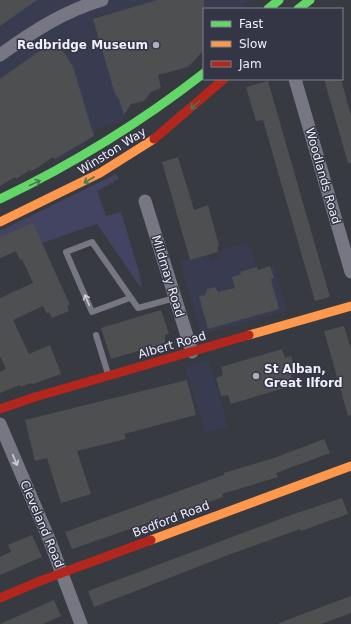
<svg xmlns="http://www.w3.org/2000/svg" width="351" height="624" font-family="'DejaVu Sans',sans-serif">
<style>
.built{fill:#393b50}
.green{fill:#424462}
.building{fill:#4d4f51}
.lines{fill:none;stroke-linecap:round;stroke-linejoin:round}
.lane{stroke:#767783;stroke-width:6}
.street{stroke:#767783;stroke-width:13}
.fast{stroke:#63d668;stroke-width:9}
.slow{stroke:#ff974d;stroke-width:9}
.jam{stroke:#b3261e;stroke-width:9}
.oneway{stroke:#477654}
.oneway2{stroke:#cacbd6}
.poi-dot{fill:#aeb0ba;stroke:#343646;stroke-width:1.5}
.labels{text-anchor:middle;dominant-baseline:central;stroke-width:3;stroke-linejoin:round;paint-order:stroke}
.poi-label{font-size:12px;font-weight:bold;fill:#eeeffa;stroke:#343646;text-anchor:end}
.street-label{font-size:12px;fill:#eeeffa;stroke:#343646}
</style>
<rect width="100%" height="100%" fill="#383a42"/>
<g class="built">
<path d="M0,0H250L242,9H204V50L188,67L169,72L166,62L155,65L161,88L145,93L146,98L144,101L130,105L128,109L125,110L123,121L96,129L94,136L85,142L86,144L57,162L53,157L32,172L29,170L17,179L15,177L2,187L0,184Z"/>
<path d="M248,242L258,270L274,265L287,311L205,334L200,331L180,262L208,255L210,261L222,258L220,250Z"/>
<path d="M209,361L228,426L205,433L185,366Z"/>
</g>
<path class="green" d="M116,174L119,179L97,191L106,216L121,212L139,272L142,289L97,224L42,243L0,237V231Z"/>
<g class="building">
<path d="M0,0H37L0,26Z"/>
<path d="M157,0H204V50L188,67L158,75L161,88L151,92L144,101L131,104L124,115L119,99L115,94L93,19Z"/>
<path d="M45,47L60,49L66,55L73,67L94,136L55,159L53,157L37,168L31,171L30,170L16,179L15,177L0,186V79Z"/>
<path d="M324,79H341L351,116V163H348Z"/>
<path d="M268,81L330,297L315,301L263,120L256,121L246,87Z"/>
<path d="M178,157L194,210L208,205L219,246L217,247L218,252L190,260L162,162Z"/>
<path d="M33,223L70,305L67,306L69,311L52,318L49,312L47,314L43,306L13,320L29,354L50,345L61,374L33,384L31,383L21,387L20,385L0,393V372L6,369L0,356V298L33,283L22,259L20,260L16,251L0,258V237Z"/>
<path d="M270,266L274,278L271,279L279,309L208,329L199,296L205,295L207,289L215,287L218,292L235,288L232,277L241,274L240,272L257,267L258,270Z"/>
<path d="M161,310L169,334L165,335V343L111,359L101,328Z"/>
<path d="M344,326L351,349V415L348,416L324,331Z"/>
<path d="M282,349L285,358L291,356L296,374L291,375L294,385L231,404L228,395L221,396L216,378L223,375L221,367Z"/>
<path d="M187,380L196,415L124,434L126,439L77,451L91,494L61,503L47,458L35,461L25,420Z"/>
<path d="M324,439L330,453L276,473L278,477L222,494L223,497L72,549L65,532L204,482L224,475V473L277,457Z"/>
<path d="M342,498L348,514L301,531L300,529L231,554L94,607L88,591L288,516Z"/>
<path d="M32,535L42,557L0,575V557L11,552L8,545Z"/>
<path d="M351,596V613L321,624H279V623Z"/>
<path d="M54,600L61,616L43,624H0Z"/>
</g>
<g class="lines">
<g class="lane">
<path d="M130,298L92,312L66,252L92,242L138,308L175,298"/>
<path d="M96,335L108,374"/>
</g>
<g class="street">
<path d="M0,55C32,32 64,11 102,0"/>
<path d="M295,79L351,272"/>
<path d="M145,201L192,352"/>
<path d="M0,424L49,539L81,624"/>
</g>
<g class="fast">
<path d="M268,9L279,0"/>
<path d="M298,9L310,0"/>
<path d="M0,199C73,164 140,123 204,73"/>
</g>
<g class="slow">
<path d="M0,222L100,173L154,139"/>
<path d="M249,335L351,306"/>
<path d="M151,540L351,466"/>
</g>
<g class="jam">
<path d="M154,139L224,79"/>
<path d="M0,409L35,397L249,335"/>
<path d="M0,598L40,581L151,540"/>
</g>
</g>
<defs><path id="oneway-shaft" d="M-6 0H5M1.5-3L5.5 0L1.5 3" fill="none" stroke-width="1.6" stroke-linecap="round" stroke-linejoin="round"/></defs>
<g class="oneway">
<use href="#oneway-shaft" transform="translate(195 105) rotate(138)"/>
<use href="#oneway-shaft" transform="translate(89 180) rotate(150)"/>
<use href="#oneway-shaft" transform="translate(35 183) rotate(-25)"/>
</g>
<g class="oneway2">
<use href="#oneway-shaft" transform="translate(87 300) rotate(-113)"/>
<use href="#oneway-shaft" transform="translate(15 460) rotate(67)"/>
</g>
<g class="poi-dot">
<circle cx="156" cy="45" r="4"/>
<circle cx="256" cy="376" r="4"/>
</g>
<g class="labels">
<g class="poi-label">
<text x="148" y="45">Redbridge Museum</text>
<text x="264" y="369" text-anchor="start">St Alban,<tspan x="264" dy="14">Great Ilford</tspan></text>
</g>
<g class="street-label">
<text transform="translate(112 151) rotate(-32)">Winston Way</text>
<text transform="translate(323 176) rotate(74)">Woodlands Road</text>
<text transform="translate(168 276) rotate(73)">Mildmay Road</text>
<text transform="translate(172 345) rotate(-16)">Albert Road</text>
<text transform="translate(171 519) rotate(-21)">Bedford Road</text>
<text transform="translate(42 524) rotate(67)">Cleveland Road</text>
</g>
</g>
<rect x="203" y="8" width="140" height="72" fill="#343646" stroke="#7e808e"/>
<rect x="211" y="21" width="20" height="6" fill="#63d668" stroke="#7e808e"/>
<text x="239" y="28" font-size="12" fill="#eeeffa">Fast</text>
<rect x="211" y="41" width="20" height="6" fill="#ff974d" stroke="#7e808e"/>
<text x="239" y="48" font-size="12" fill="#eeeffa">Slow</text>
<rect x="211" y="61" width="20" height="6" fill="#b3261e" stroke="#7e808e"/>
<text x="239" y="68" font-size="12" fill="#eeeffa">Jam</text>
</svg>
